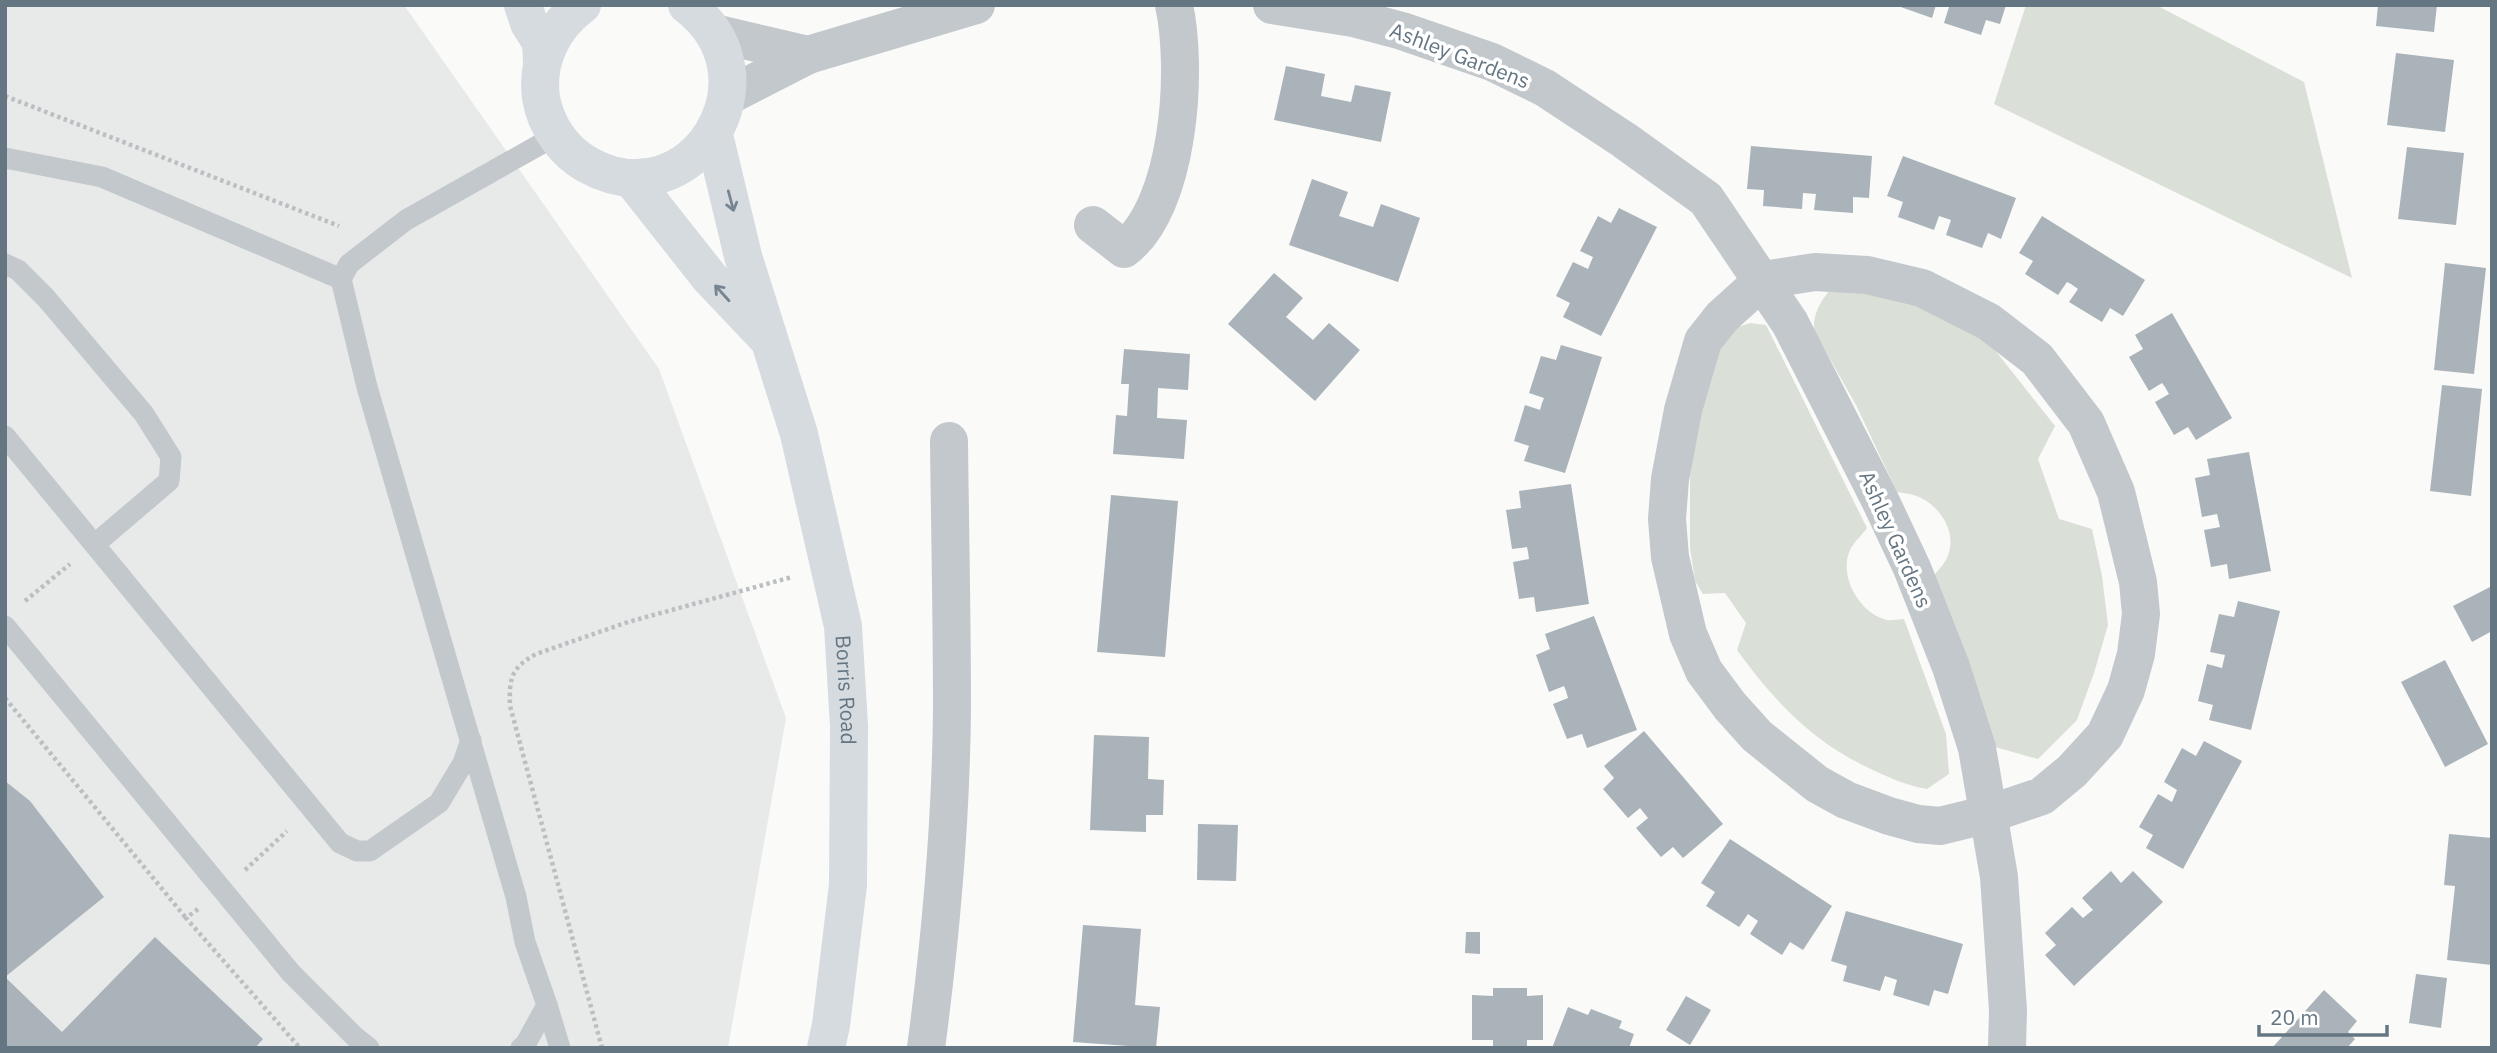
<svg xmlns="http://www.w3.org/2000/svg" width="2497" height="1053" font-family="'IBM Plex Sans',sans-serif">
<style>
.built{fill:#e8e9e9}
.green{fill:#dadfd7}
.building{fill:#aab3b9}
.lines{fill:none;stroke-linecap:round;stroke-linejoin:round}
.path{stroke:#bbbfc2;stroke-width:4.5;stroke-dasharray:3.5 3.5;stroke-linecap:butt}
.lane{stroke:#c3c8cc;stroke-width:21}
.street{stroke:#c3c8cc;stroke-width:38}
.secondary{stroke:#d6dbdf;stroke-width:38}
.oneway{stroke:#768591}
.labels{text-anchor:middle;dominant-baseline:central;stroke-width:7;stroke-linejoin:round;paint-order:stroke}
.street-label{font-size:21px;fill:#657683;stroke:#fff}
</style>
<rect width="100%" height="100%" fill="#fafaf8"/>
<path class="built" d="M5,5H404L659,369L786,718L728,1048H5Z"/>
<g class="green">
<path d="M2026,5H2156L2304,82L2352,278L1994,104Z"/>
<path d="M1837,282L1888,288L1987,340L2055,426L2038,459L2059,519L2092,529L2102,576L2108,625L2094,673L2077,720L2038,759L1995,747L1932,578C1936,572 1942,567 1946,560C1959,536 1942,507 1919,497C1912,494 1904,493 1897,492L1856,405L1814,331C1812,312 1824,296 1837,282Z"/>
<path d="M1750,323L1766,325L1867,528C1862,535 1854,542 1850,550C1838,576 1860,614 1887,620C1892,621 1899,619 1904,619L1946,734L1949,774L1927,789C1908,786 1893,779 1875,771C1815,744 1776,704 1737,650L1746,623L1725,593L1703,594L1695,581L1690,548V478L1693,415L1720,333Z"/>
</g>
<g class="building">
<path d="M1895,5H1936L1932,18Z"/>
<path d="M1944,5H2006L2000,24L1986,20L1981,35L1944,23L1949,7Z"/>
<path d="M2378,5H2437L2434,32L2376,26Z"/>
<path d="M2396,53L2454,60L2445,132L2387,125Z"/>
<path d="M1286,66L1325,74L1321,96L1351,102L1355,85L1391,92L1381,142L1274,120Z"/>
<path d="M1751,146L1872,156L1869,198L1853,197V213L1814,210L1816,194L1803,193L1802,209L1763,206L1764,190L1747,189Z"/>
<path d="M2407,147L2464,153L2456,225L2398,219Z"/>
<path d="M1903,156L2016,198L2001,239L1988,233L1982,248L1946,235L1951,220L1939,216L1934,230L1898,217L1903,202L1887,196Z"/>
<path d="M1312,179L1348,192L1339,216L1373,227L1381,204L1420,218L1398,282L1289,245Z"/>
<path d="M1619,208L1657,227L1601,336L1563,317L1570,303L1556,296L1573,262L1588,269L1593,257L1580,251L1598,216L1611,223Z"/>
<path d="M2042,216L2145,280L2123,316L2110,308L2102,322L2069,302L2078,289L2071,284L2067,282L2058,295L2025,274L2033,261L2019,253Z"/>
<path d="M2445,263L2486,268L2474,374L2434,370Z"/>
<path d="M1274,273L1303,298L1286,317L1313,340L1329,323L1360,350L1315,401L1228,324Z"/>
<path d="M2172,313L2232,418L2196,440L2188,427L2174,435L2155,402L2169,394L2165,387L2162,383L2149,391L2129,357L2143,349L2135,335Z"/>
<path d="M1561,345L1602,357L1565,473L1524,461L1529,446L1514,441L1525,405L1540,410L1542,403L1544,398L1529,393L1541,356L1556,360Z"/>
<path d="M1124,349L1190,354L1188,390L1158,388L1157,418L1187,420L1184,459L1113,454L1116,415L1127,416L1129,384H1121Z"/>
<path d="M2442,385L2482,389L2471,496L2430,491Z"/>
<path d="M2249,452L2271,571L2229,579L2227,564L2211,567L2204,530L2220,527L2217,514L2202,517L2195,478L2210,475L2207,459Z"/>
<path d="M1571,484L1589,604L1536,612L1534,597L1519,599L1513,562L1529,559L1528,552L1527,547L1512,549L1506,510L1521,508L1519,491Z"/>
<path d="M1111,495L1178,501L1165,657L1097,652Z"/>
<path d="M2492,586V631L2472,642L2453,606Z"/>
<path d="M2238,601L2280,611L2251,730L2209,720L2213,705L2198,701L2207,664L2222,668L2225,655L2210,652L2219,614L2234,617Z"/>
<path d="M1594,616L1637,730L1587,748L1582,734L1567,739L1553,704L1568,698L1566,691L1564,686L1549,692L1536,655L1550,649L1545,634Z"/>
<path d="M2445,660L2488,744L2445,767L2401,682Z"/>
<path d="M1644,731L1723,824L1683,858L1673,847L1661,857L1636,828L1648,818L1640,808L1628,818L1603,789L1614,778L1604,766Z"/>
<path d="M1094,735L1149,737L1148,779L1164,780L1163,815H1146V832L1090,830Z"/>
<path d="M2204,741L2242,761L2183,869L2146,848L2153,835L2139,827L2158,794L2172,802L2177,790L2164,782L2182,748L2196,756Z"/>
<path d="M5,781L30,801L104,897L5,977Z"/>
<path d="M1198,824L1238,825L1236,881L1197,880Z"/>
<path d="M2449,834L2492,838V965L2447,960L2455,886L2444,885Z"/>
<path d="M1730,839L1832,906L1803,950L1790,942L1782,955L1750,934L1758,921L1748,914L1739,927L1706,906L1715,892L1701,883Z"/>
<path d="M2111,871L2121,883L2133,871L2163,902L2074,986L2045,955L2056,945L2045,933L2072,907L2083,918L2089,913L2093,910L2082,898Z"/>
<path d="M1846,911L1963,944L1948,994L1934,990L1929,1006L1893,995L1897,980L1885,976L1880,991L1843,981L1847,966L1831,961Z"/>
<path d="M1083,925L1141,929L1135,1005L1160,1007L1156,1048L1073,1042Z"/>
<path d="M1466,932H1480V954L1465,953Z"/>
<path d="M155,937L263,1039L255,1048H5V977L62,1032Z"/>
<path d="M2416,974L2447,978L2441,1028L2409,1023Z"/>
<path d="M1493,988H1527V996L1543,995V1040H1527V1048H1493V1040H1472V995L1493,996Z"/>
<path d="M2324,990L2357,1021L2348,1032L2355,1039L2347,1048H2272Z"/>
<path d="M1686,996L1711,1010L1690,1045L1666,1030Z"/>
<path d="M1568,1007L1588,1015L1591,1009L1622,1021L1619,1028L1634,1034L1629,1048H1552Z"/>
</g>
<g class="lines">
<g class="path">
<path d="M5,96L339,226"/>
<path d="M25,601L70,564"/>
<path d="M5,698L186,918"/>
<path d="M245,870L287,831"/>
<path d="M198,909L186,918L300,1048"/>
<path d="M602,1048L510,706C509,678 511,668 536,654L628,622L792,577"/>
</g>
<g class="lane">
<path d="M5,158L102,177L341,279"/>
<path d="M5,264L18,270L46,298L144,414L171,457L169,481L95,544"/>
<path d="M5,436L340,843L357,851H370L439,803L463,763L471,740"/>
<path d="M5,626L291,973L354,1036L369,1048"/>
<path d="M547,1005L560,1048"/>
<path d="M521,1048L525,1045L547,1005L525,942L516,897L367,387L341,279L349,264L406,220L555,136"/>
</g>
<g class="street">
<path d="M1272,5L1353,18L1402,31L1492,62L1545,88L1624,140L1706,199L1790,323L1880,500L1912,568L1951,667L1977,748L1999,877L2008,1010L2007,1048"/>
<path d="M714,33L808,55"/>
<path d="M728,96L808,55L976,5"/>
<path d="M1093,225L1124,249C1180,206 1188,69 1174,5"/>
<path d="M1815,272L1867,275L1922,288L1989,322L2037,359L2086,423L2116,492L2138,582L2141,614L2136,654L2126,690L2105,735L2072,771L2042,796L1989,814L1940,826L1918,824L1889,816L1846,800L1817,784L1757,736L1730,706L1704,671L1688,634L1670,557L1667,519L1670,479L1683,410L1703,341L1722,317L1763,280Z"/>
<path d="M926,1048C941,935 951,821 952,708C952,619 950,530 949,441"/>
</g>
<g class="secondary">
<path d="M523,5L529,23L541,42L542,61"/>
<path d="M582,5C552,27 536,61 541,98C546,126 563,151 588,165C691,222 783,78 687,5"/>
<path id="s1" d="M714,135L743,256L799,434L843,626L849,726L848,885L831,1025L826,1048"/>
<path d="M631,178L710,278L766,337"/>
</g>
</g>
<defs><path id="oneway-shaft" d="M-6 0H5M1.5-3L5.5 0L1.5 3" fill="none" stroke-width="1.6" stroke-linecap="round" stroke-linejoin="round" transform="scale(1.75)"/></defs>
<g class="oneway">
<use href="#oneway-shaft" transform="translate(731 201) rotate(75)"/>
<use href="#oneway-shaft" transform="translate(722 293) rotate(-132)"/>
</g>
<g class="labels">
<g class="street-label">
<text transform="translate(1460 55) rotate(21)">Ashley Gardens</text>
<text transform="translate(1896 539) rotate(66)">Ashley Gardens</text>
<text stroke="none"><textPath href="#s1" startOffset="572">Borris Road</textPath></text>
</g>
</g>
<rect width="2497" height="1053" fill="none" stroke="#657683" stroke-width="14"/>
<path d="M2259 1025v10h128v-10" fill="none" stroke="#657683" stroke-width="3.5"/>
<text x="2270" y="1025" font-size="21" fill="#657683" stroke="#ffffff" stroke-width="5" paint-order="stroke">20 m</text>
</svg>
